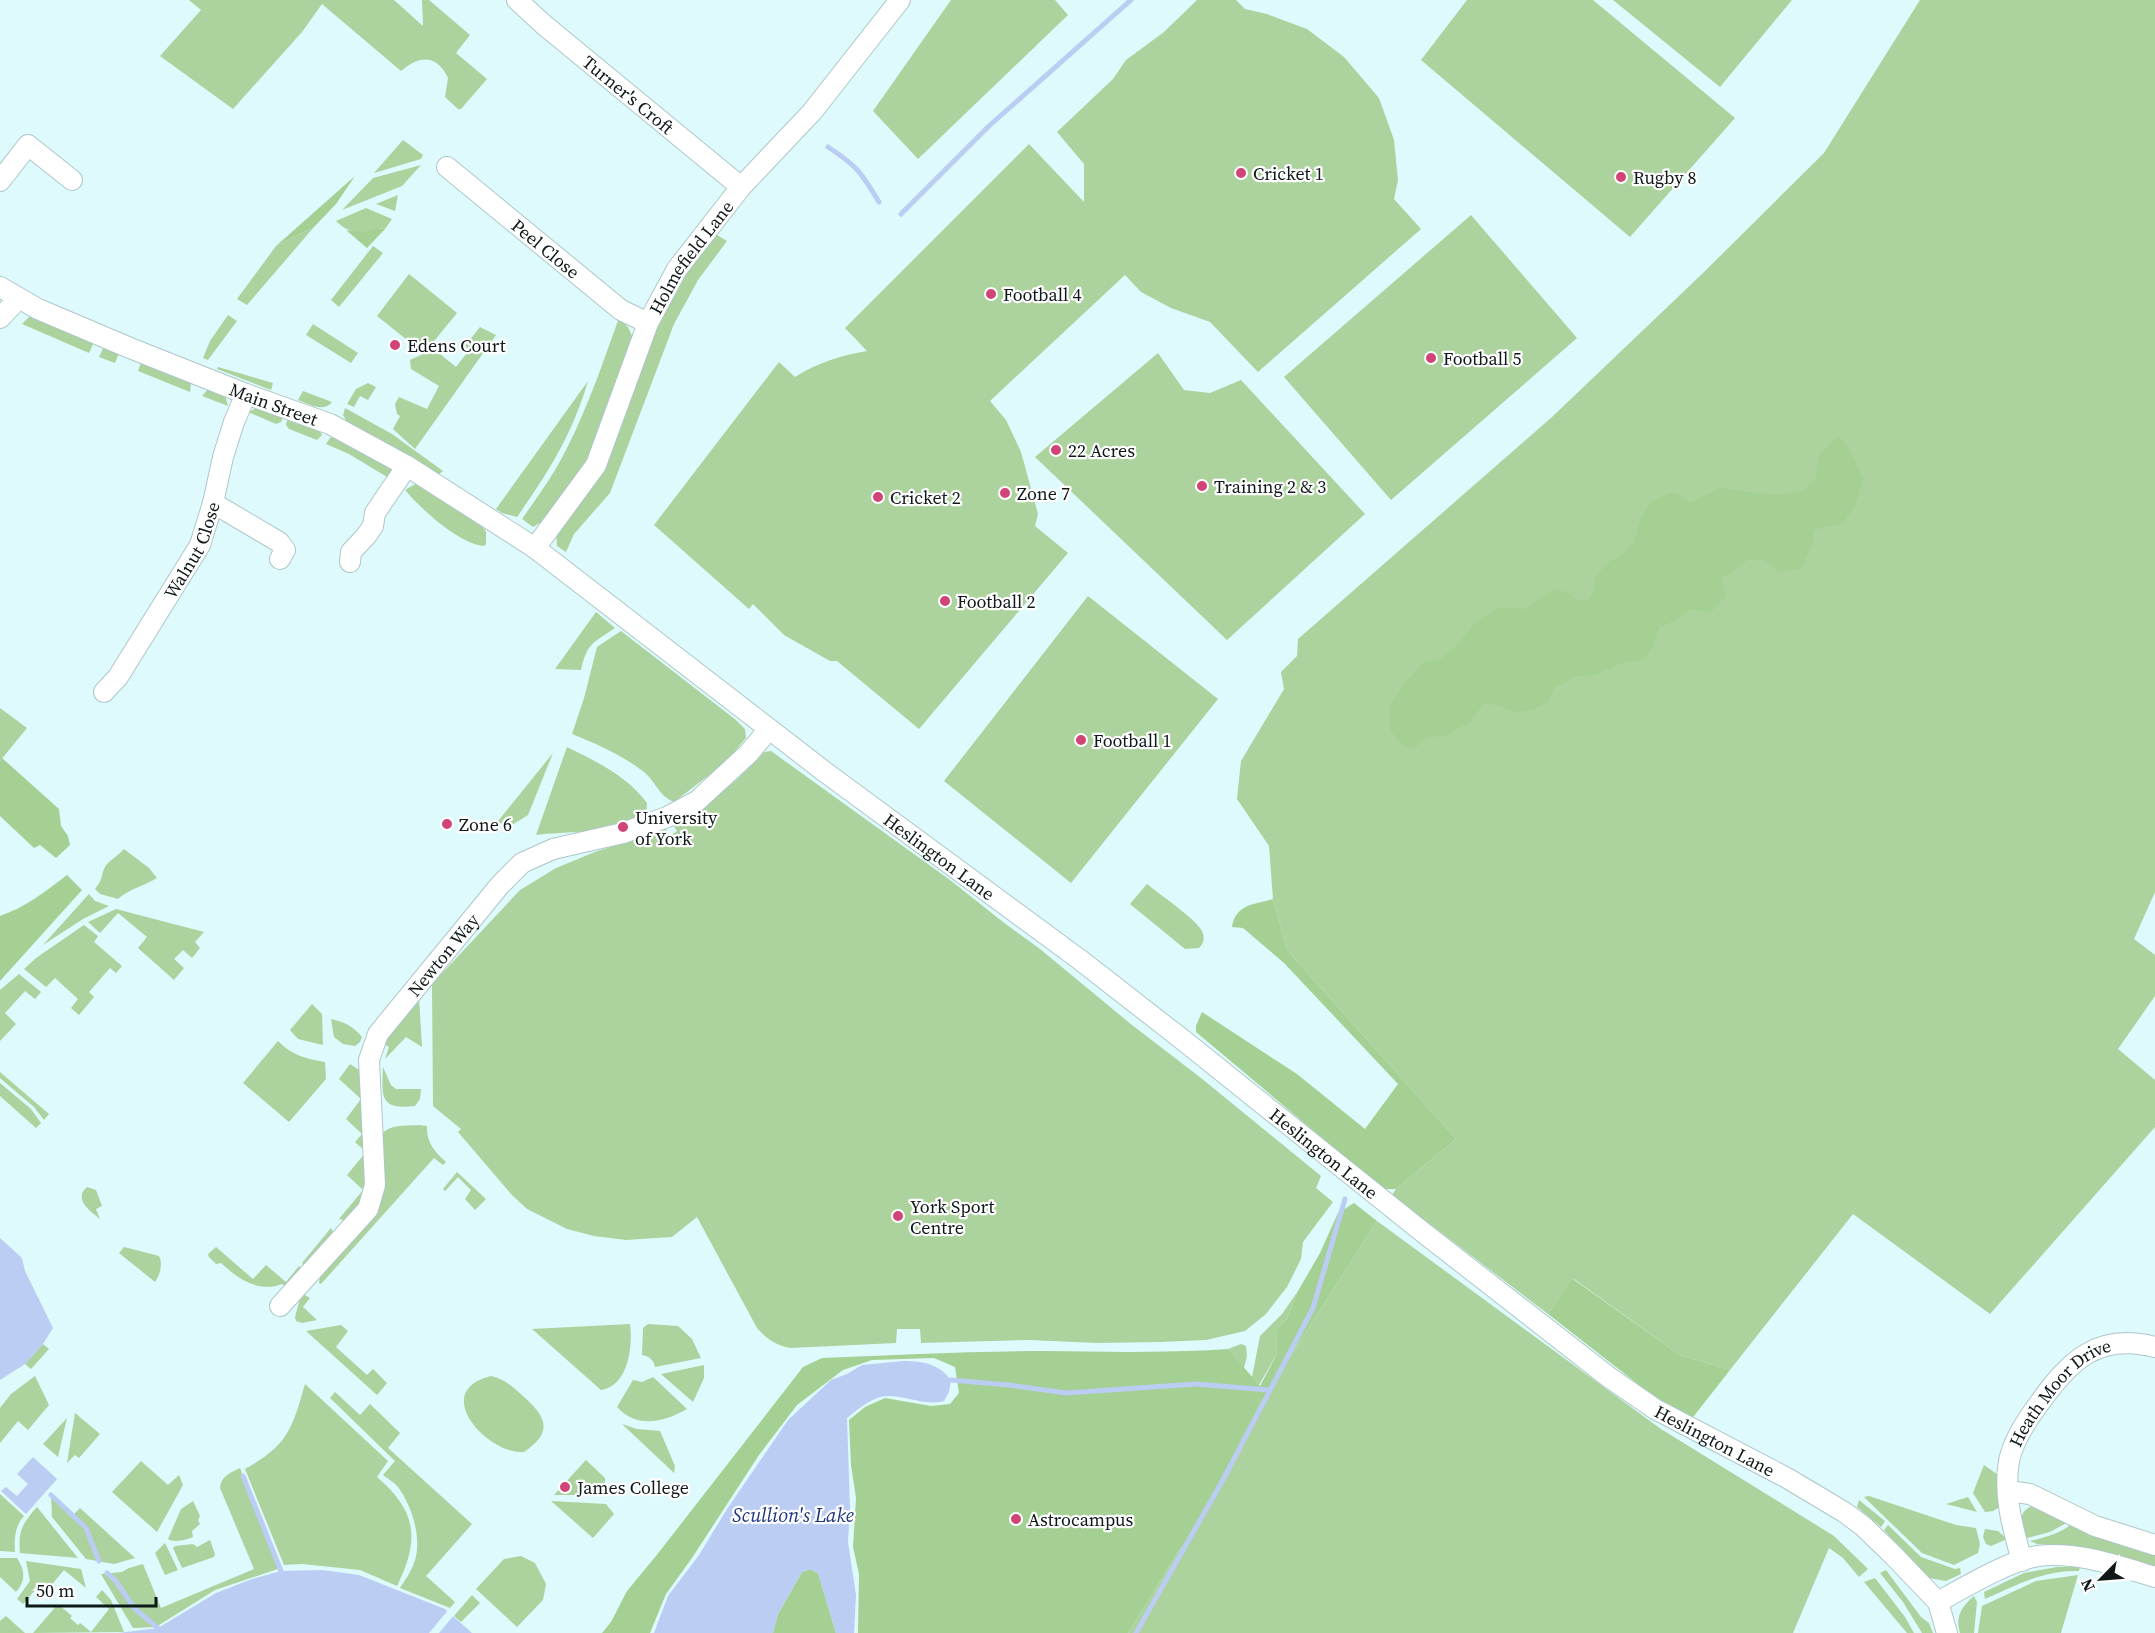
<svg xmlns="http://www.w3.org/2000/svg" width="2155" height="1633" font-family="'Source Serif 4',serif">
<style>
.green{fill:#acd29d}
.forest{fill:#a4d093}
.water{fill:#bbcdf3}
.pier{fill:#dffafc}
.lines{fill:none;stroke-linecap:round;stroke-linejoin:round}
.stream{stroke:#bbcdf3;stroke-width:5}
.minor-casing{stroke:#adc7c9;stroke-width:22}
.minor{stroke:#fff;stroke-width:20}
.poi-dot{fill:#d04477;stroke:#fff;stroke-width:2}
.labels{text-anchor:middle;dominant-baseline:central;stroke-width:4.5;stroke-linejoin:round;paint-order:stroke}
.street-label{font-size:18px;fill:#0f1819;stroke:#fff}
.poi-label{font-size:18px;fill:#0f1819;stroke:#fff;text-anchor:start}
.water-label{font-size:20px;font-style:italic;fill:#1d377f;stroke:#fff}
</style>
<rect width="100%" height="100%" fill="#dffafc"/>
<g class="green">
<path d="M189,0H394L423,26L422,0H429L470,35L456,53L487,79L461,109H458L445,97L448,78C437,54 419,55 401,71L322,4L302,32L233,109L160,56L201,10Z"/>
<path d="M951,0H1055L1068,15L918,159L873,111Z"/>
<path d="M1197,0H1236L1245,9L1267,14L1307,29L1344,57L1379,98L1394,140L1398,180L1394,199L1421,229L1258,372L1210,322L1171,308L1141,292L1125,275L990,401L1006,420L1021,452L1038,514L1035,526L1068,553L919,729L837,661H830L784,635L753,604L749,609L654,525L779,362L795,377C817,363 842,355 867,351L845,328L1029,144L1084,202V164L1057,132L1113,79L1126,60L1164,32Z"/>
<path d="M1467,0H1593L1735,118L1630,237L1421,60Z"/>
<path d="M1613,0H1792L1720,87Z"/>
<path d="M1920,0H2155V892L2134,939L2155,955V996L2118,1049L2155,1080V1127L1990,1314L1853,1214L1730,1370L1680,1355L1574,1279L1548,1314L1392,1195L1396,1189L1456,1139L1287,950L1273,899L1269,846L1237,799L1241,761L1284,689L1281,672L1297,656L1298,639L1552,417L1702,274L1824,153Z"/>
<path d="M403,140L423,155L421,159L374,173Z"/>
<path d="M421,165L402,186L342,210L373,178Z"/>
<path d="M398,195L395,211L376,204Z"/>
<path d="M366,208L392,219L385,229C376,227 373,232 365,232C353,233 344,229 336,221Z"/>
<path d="M1471,215L1577,338L1391,500L1284,377Z"/>
<path d="M314,227L247,305L237,299L276,246Z"/>
<path d="M717,235L727,241L698,280L674,324L610,493L574,534L566,552L557,546L556,533L678,282L712,237Z"/>
<path d="M373,246L383,253L339,307L331,300Z"/>
<path d="M409,274L457,313L430,346L421,351L377,316Z"/>
<path d="M33,315L94,342L89,353L22,324L28,318Z"/>
<path d="M228,315L237,321L208,360L203,358L210,341Z"/>
<path d="M619,318L628,327L633,338L589,461L545,520L533,527L522,519C538,496 555,473 567,448C588,407 603,362 619,318Z"/>
<path d="M313,324L358,353L351,363L306,335Z"/>
<path d="M480,327L496,335L415,449L393,429L400,416L397,414L395,404L399,397L427,409L439,386L411,369L410,360L434,349L456,367L469,350L465,346Z"/>
<path d="M104,346L119,353L115,363L99,357Z"/>
<path d="M1158,353L1184,390L1210,393L1241,380L1365,514L1227,640L1035,457Z"/>
<path d="M144,362L190,380L191,383L190,392L138,371L141,363Z"/>
<path d="M218,367L273,383L271,390L217,369Z"/>
<path d="M588,381C572,435 549,471 517,517L502,513L496,509Z"/>
<path d="M368,383L376,387L368,400L360,396L354,407L347,404L356,389Z"/>
<path d="M208,389L225,395L228,406L202,396Z"/>
<path d="M303,391L332,402C324,413 309,404 298,400Z"/>
<path d="M259,407L284,416L281,422L276,424L248,412Z"/>
<path d="M345,408L392,434L443,471L438,475L395,447L347,422L343,415Z"/>
<path d="M288,418L320,431L322,435L317,440L289,429L286,425Z"/>
<path d="M334,437L391,467L392,472L387,477L349,454L326,444L330,438Z"/>
<path d="M417,483L483,527L486,532V544L484,546C459,544 421,509 405,490Z"/>
<path d="M1088,596L1218,699L1071,883L944,781Z"/>
<path d="M596,612L615,628C593,643 587,643 581,670L555,669Z"/>
<path d="M621,631L736,720L745,729L746,738L726,762L674,802C659,796 656,782 644,772C622,755 597,744 572,734L584,698L597,647Z"/>
<path d="M0,708L27,728L0,761Z"/>
<path d="M567,747C597,762 627,776 647,803L646,815C624,823 601,830 578,832C563,833 550,833 536,835Z"/>
<path d="M771,751L950,880L1003,922L1040,949L1132,1025L1201,1078L1321,1176L1316,1188L1333,1202L1303,1242L1301,1259L1287,1287L1266,1314L1245,1331L1206,1340L1160,1342L1097,1343L1029,1340L921,1343L920,1329H897L896,1343L790,1348C775,1345 767,1339 757,1328L697,1217L672,1237L626,1240L594,1236L567,1229L527,1209L511,1194L458,1132L461,1129L433,1106L432,984L520,890L556,868L595,852L666,829L670,836L677,831L673,825C709,805 737,782 764,752Z"/>
<path d="M553,753L528,815L507,828L498,821Z"/>
<path d="M124,849L149,868L157,878C144,886 129,889 118,899L100,894L95,889C104,878 100,877 105,867C107,862 119,855 124,849Z"/>
<path d="M1147,884C1159,894 1196,919 1202,931C1205,938 1204,943 1199,948L1185,949L1130,904Z"/>
<path d="M89,894L95,901L109,906L83,919L43,945Z"/>
<path d="M116,909L204,932L195,942L200,948L192,958L183,950L174,959L184,968L174,980L138,948L147,937L118,913L100,933L88,922Z"/>
<path d="M84,925L98,936L94,942L122,966L116,973L110,968L89,992L94,997L79,1015L71,1008L78,999L55,978L46,987L24,969L36,958Z"/>
<path d="M19,974L41,992L35,999L25,991L5,1013L16,1024L0,1041V990Z"/>
<path d="M419,997L422,1047L406,1037L385,1059L389,1047L384,1044L395,1026Z"/>
<path d="M312,1004L322,1014L323,1045L298,1039L290,1030Z"/>
<path d="M331,1019C344,1022 353,1026 362,1037L360,1042L355,1046L343,1044L334,1037Z"/>
<path d="M278,1041C291,1055 307,1059 325,1062L326,1079L289,1122L243,1083Z"/>
<path d="M350,1064L359,1070L362,1074L368,1170L365,1199L347,1221L339,1219L363,1190L347,1175L366,1152L355,1142L362,1134L346,1119L361,1099L339,1079Z"/>
<path d="M383,1067L391,1085L396,1089H421L420,1099L415,1106C379,1110 382,1097 383,1067Z"/>
<path d="M0,1072L49,1114L44,1120L34,1107L0,1078Z"/>
<path d="M0,1083L31,1109L41,1123L36,1128L0,1096Z"/>
<path d="M419,1125L427,1126C426,1142 435,1152 446,1162L443,1165L434,1158L321,1284L319,1283L320,1276L371,1218L382,1134C390,1124 406,1126 419,1125Z"/>
<path d="M457,1172L486,1199L475,1210L465,1199L471,1190L458,1177L445,1191L443,1189Z"/>
<path d="M87,1187L96,1190L102,1206L96,1209L100,1219C90,1211 73,1199 87,1187Z"/>
<path d="M1377,1221L1661,1429L1834,1536L1868,1569L1859,1577L1843,1558L1829,1548L1793,1633H1128L1178,1552L1194,1531L1224,1478L1269,1390Z"/>
<path d="M331,1228L334,1234L308,1268L302,1263Z"/>
<path d="M124,1247L159,1256C163,1264 160,1275 155,1282L119,1253Z"/>
<path d="M216,1247L253,1279L266,1265L286,1282L299,1266L304,1271L285,1286L282,1284C259,1293 238,1279 221,1263L216,1264L209,1257L208,1254Z"/>
<path d="M1298,1291L1287,1319L1276,1328L1277,1354L1259,1385L1252,1377L1260,1336L1282,1314Z"/>
<path d="M301,1295H305L310,1298L303,1307L317,1320L302,1323L296,1321L295,1317Z"/>
<path d="M630,1324C633,1347 628,1386 601,1390L532,1329Z"/>
<path d="M648,1324L678,1326L692,1339L701,1358L655,1367C654,1360 649,1356 642,1355L643,1328Z"/>
<path d="M341,1325L348,1331L336,1347L367,1375L373,1369L387,1383L377,1395L306,1331Z"/>
<path d="M43,1344L49,1349L31,1369L25,1364Z"/>
<path d="M1241,1344L1246,1346L1247,1356L1244,1368L1228,1349Z"/>
<path d="M704,1365V1378L693,1402L661,1374Z"/>
<path d="M35,1376L49,1405L28,1430L18,1421L0,1443V1408L11,1394Z"/>
<path d="M491,1376C504,1379 512,1386 523,1396C545,1416 555,1431 524,1452C488,1455 429,1391 491,1376Z"/>
<path d="M653,1377L687,1409C664,1422 637,1429 617,1407L633,1380L642,1382Z"/>
<path d="M305,1384L388,1461L377,1477C417,1511 420,1540 397,1586L360,1570L302,1564L284,1565L245,1469C288,1445 292,1429 305,1384Z"/>
<path d="M335,1392L360,1415L370,1404L400,1433L388,1448L472,1524L426,1576L455,1602L450,1608L400,1588C405,1580 411,1572 414,1563C423,1540 412,1506 398,1487C394,1482 388,1479 383,1475L395,1461L330,1398Z"/>
<path d="M75,1413L100,1434L79,1458L75,1455L67,1463Z"/>
<path d="M67,1418L58,1457L43,1444Z"/>
<path d="M622,1424L637,1429L660,1431L675,1466L674,1473Z"/>
<path d="M586,1460L605,1478V1495H554Z"/>
<path d="M141,1461L168,1485L179,1475L183,1485L157,1532L112,1492Z"/>
<path d="M1984,1465L1998,1475L2000,1507L1993,1511L1985,1512L1973,1493Z"/>
<path d="M240,1468L278,1569L215,1590L156,1627L133,1628L101,1574L122,1572L129,1568L143,1564L161,1608L254,1569L220,1488C221,1476 230,1473 240,1468Z"/>
<path d="M0,1494L24,1516C15,1526 14,1538 15,1552L0,1551Z"/>
<path d="M51,1495L74,1514L80,1508L135,1558L114,1564L86,1559L52,1517Z"/>
<path d="M1869,1496L1956,1525L1976,1528L1980,1544L1978,1553L1954,1565L1922,1553L1864,1497Z"/>
<path d="M1968,1497L1977,1512L1946,1504Z"/>
<path d="M1859,1500L1885,1521L1881,1527L1857,1507Z"/>
<path d="M193,1501L200,1516L198,1520L200,1524L192,1531L193,1537C186,1540 174,1543 168,1539L181,1509Z"/>
<path d="M551,1501L606,1504L614,1514L593,1538Z"/>
<path d="M2035,1505L2070,1521L2050,1532L2027,1538C2021,1524 2016,1511 2035,1505Z"/>
<path d="M37,1507L78,1558L20,1553C18,1531 22,1524 37,1507Z"/>
<path d="M2073,1522L2155,1552V1567L2080,1547L2037,1544L2030,1541C2045,1537 2062,1534 2073,1522Z"/>
<path d="M1888,1525L1921,1557L1955,1569L1960,1568L1961,1574L1946,1581L1929,1578L1922,1572L1884,1530Z"/>
<path d="M1985,1529L1998,1531L2007,1539L1991,1546L1986,1544L1983,1537Z"/>
<path d="M210,1540L215,1554L214,1557L182,1568L173,1548L175,1546L193,1544L197,1547Z"/>
<path d="M165,1543L178,1570L165,1575L155,1553Z"/>
<path d="M521,1556L535,1563L546,1584L543,1600L517,1627L476,1589L504,1559Z"/>
<path d="M0,1558H17C25,1571 26,1580 16,1592L0,1577Z"/>
<path d="M26,1561L81,1569L86,1588L64,1570L44,1594L37,1588L23,1604L17,1599L30,1581Z"/>
<path d="M2057,1567H2080L2079,1571C2044,1570 2016,1585 1985,1599L1984,1592L2024,1573Z"/>
<path d="M1886,1570L1921,1617L1929,1623L1933,1633H1922L1903,1602L1880,1573Z"/>
<path d="M2078,1575L2061,1633H1978L1982,1606L2036,1581Z"/>
<path d="M1875,1578L1905,1617L1914,1633H1907L1864,1582Z"/>
<path d="M102,1590L111,1600L124,1632L33,1633L58,1604L72,1616L70,1618L78,1625L80,1623L91,1632L109,1609L96,1597Z"/>
<path d="M472,1595L480,1603L461,1622L454,1616Z"/>
<path d="M1974,1596L1977,1602L1974,1633H1960C1955,1617 1961,1607 1974,1596Z"/>
<path d="M6,1616L25,1633H0V1621Z"/>
</g>
<g class="forest">
<path d="M355,176L336,204L314,227L276,246Z"/>
<path d="M377,228L385,229L367,248L346,230L365,232Z"/>
<path d="M1838,436L1849,448L1863,479L1855,506L1843,523L1814,530L1812,544L1802,568L1780,572L1764,560H1747L1734,571L1722,577L1726,596L1710,613L1690,609L1674,621L1659,628L1653,647L1642,661H1627L1590,677L1579,675L1554,688L1548,702L1533,710L1515,712L1500,706L1484,703L1470,722L1445,736L1427,737L1413,749L1399,743L1390,729V706L1403,685L1424,662L1442,658L1458,644L1476,621L1500,608L1525,609L1555,589L1570,593L1578,601L1588,599L1594,591L1595,578L1607,563L1625,553L1634,542L1640,520L1651,501L1672,492L1682,495L1689,503L1722,487C1740,492 1784,499 1801,491C1806,489 1812,483 1816,479L1820,453Z"/>
<path d="M2,758L59,809L61,826L68,836L70,845L56,858L40,845L34,848L0,816V761Z"/>
<path d="M67,875L82,890L0,981V916C26,907 45,892 67,875Z"/>
<path d="M1273,899L1287,950L1456,1139L1396,1189H1383L1196,1032V1026L1202,1012L1297,1074L1365,1129L1398,1084L1284,963L1243,928L1232,927C1236,904 1253,905 1273,899Z"/>
<path d="M1354,1203L1377,1221L1260,1404L1224,1478L1194,1531L1178,1552L1128,1633H858L859,1574L853,1547L856,1498L851,1465L849,1420L865,1407L885,1398L931,1406L950,1404L959,1393L955,1367L934,1358L872,1360L843,1370L797,1405L759,1455L692,1558L666,1594L650,1633H602L611,1622L627,1591L656,1556L803,1367L822,1358C896,1355 971,1351 1045,1351C1106,1352 1167,1353 1228,1349L1260,1386L1277,1354L1276,1328L1287,1319L1298,1291L1320,1253L1338,1213Z"/>
<path d="M1573,1279L1680,1355L1730,1370L1690,1421L1657,1399L1548,1314Z"/>
<path d="M810,1569L818,1573L836,1633H773L778,1614L802,1572Z"/>
</g>
<g class="water">
<path d="M0,1238L22,1258L25,1271L53,1328L43,1344L25,1364L0,1380Z"/>
<path d="M904,1361C923,1361 939,1364 951,1380L949,1392L944,1401C925,1406 907,1396 888,1396C873,1396 857,1410 847,1418L850,1508L848,1542L856,1595L854,1633H836L818,1573L810,1569L802,1572L778,1614L773,1633H654L668,1596L699,1555L727,1509L788,1420L831,1380L847,1374L862,1365Z"/>
<path d="M33,1457L57,1479L26,1514L1,1491L6,1487L17,1496L28,1484L17,1474Z"/>
<path d="M322,1570L359,1575L445,1609L472,1633H118L158,1628L216,1593L252,1579L281,1571Z"/>
</g>
<path class="pier" d="M449,1609L455,1614L439,1633H429Z"/>
<g class="lines">
<g class="stream">
<path d="M828,147C857,166 861,172 879,202"/>
<path d="M901,214L989,126L1131,0"/>
<path d="M951,1380L1009,1385L1066,1393L1196,1384L1269,1390"/>
<path d="M243,1476L281,1571"/>
<path d="M51,1495L86,1528L99,1561"/>
<path d="M107,1573L115,1580L135,1609L158,1628"/>
<path d="M1136,1633L1224,1478L1313,1308L1345,1199"/>
</g>
<defs>
<g id="minor">
<path id="s1" d="M517,0L543,24L741,187"/>
<path id="s2" d="M447,167L621,310L648,323"/>
<path d="M0,181L28,145L72,180"/>
<path id="s3" d="M0,287L38,309L130,348L246,394L330,424L407,466L535,548L825,772L1079,959L1183,1040L1420,1230L1610,1378L1655,1409L1787,1478L1844,1512L1863,1526L1893,1555L1938,1602"/>
<path d="M0,318L18,299"/>
<path d="M213,503L279,542L285,550L280,559"/>
<path id="s4" d="M535,548L596,465L648,323L677,269L741,187L812,112L900,0"/>
<path d="M350,562L351,552L366,536L373,526L375,513L407,466"/>
<path id="s5" d="M104,692L118,677L200,545L213,503L223,457L234,422L246,394"/>
<path id="s6" d="M280,1306L368,1209L375,1185L369,1060L378,1034L500,885L522,863L553,849L623,833L667,817L697,801L749,753L769,729"/>
<path d="M2008,1491L2030,1494L2095,1526L2155,1545"/>
<path id="s7" d="M2022,1561C2013,1529 2003,1495 2009,1461C2013,1441 2026,1421 2038,1405C2069,1361 2098,1332 2155,1347"/>
<path d="M1938,1602C1963,1588 2010,1560 2038,1556C2077,1551 2118,1566 2155,1577"/>
<path d="M1938,1602L1947,1633"/>
</g>
</defs>
<use href="#minor" class="minor-casing"/>
<use href="#minor" class="minor"/>
</g>
<g class="poi-dot">
<circle cx="1241" cy="173" r="6"/>
<circle cx="1621" cy="177" r="6"/>
<circle cx="991" cy="294" r="6"/>
<circle cx="395" cy="345" r="6"/>
<circle cx="1431" cy="358" r="6"/>
<circle cx="1056" cy="450" r="6"/>
<circle cx="1202" cy="486" r="6"/>
<circle cx="1005" cy="493" r="6"/>
<circle cx="878" cy="497" r="6"/>
<circle cx="945" cy="601" r="6"/>
<circle cx="1081" cy="740" r="6"/>
<circle cx="447" cy="824" r="6"/>
<circle cx="623" cy="827" r="6"/>
<circle cx="898" cy="1216" r="6"/>
<circle cx="565" cy="1487" r="6"/>
<circle cx="1016" cy="1519" r="6"/>
</g>
<g class="labels">
<g class="street-label">
<text stroke="none"><textPath href="#s1" startOffset="146">Turner's Croft</textPath></text>
<text stroke="none"><textPath href="#s2" startOffset="128">Peel Close</textPath></text>
<text stroke="none"><textPath href="#s4" startOffset="333">Holmefield Lane</textPath></text>
<text stroke="none"><textPath href="#s3" startOffset="298">Main Street</textPath></text>
<text stroke="none"><textPath href="#s5" startOffset="168">Walnut Close</textPath></text>
<text stroke="none"><textPath href="#s3" startOffset="1106">Heslington Lane</textPath></text>
<text stroke="none"><textPath href="#s6" startOffset="411">Newton Way</textPath></text>
<text stroke="none"><textPath href="#s3" startOffset="1592">Heslington Lane</textPath></text>
<text stroke="none"><textPath href="#s7" startOffset="190">Heath Moor Drive</textPath></text>
<text stroke="none"><textPath href="#s3" startOffset="2078">Heslington Lane</textPath></text>
</g>
<g class="poi-label">
<text x="1253" y="173">Cricket 1</text>
<text x="1633" y="177">Rugby 8</text>
<text x="1003" y="294">Football 4</text>
<text x="407" y="345">Edens Court</text>
<text x="1443" y="358">Football 5</text>
<text x="1068" y="450">22 Acres</text>
<text x="1214" y="486">Training 2 &amp; 3</text>
<text x="1017" y="493">Zone 7</text>
<text x="890" y="497">Cricket 2</text>
<text x="957" y="601">Football 2</text>
<text x="1093" y="740">Football 1</text>
<text x="635" y="817">University<tspan x="635" dy="21">of York</tspan></text>
<text x="459" y="824">Zone 6</text>
<text x="910" y="1206">York Sport<tspan x="910" dy="21">Centre</tspan></text>
<text x="577" y="1487">James College</text>
<text x="1028" y="1519">Astrocampus</text>
</g>
<g class="water-label">
<text x="793" y="1515">Scullion's Lake</text>
</g>
</g>
<g transform="translate(2101 1579) rotate(245)" stroke="#ffffff" stroke-width="4.5" paint-order="stroke">
<path d="M0-4.5L10 22L0 15L-10 22Z" fill="#0f1819"/>
<text y="-9" font-size="16" font-weight="bold" text-anchor="middle" fill="#0f1819">N</text>
</g>
<path d="M27 1597v9h129v-9" fill="none" stroke="#0f1819" stroke-width="3"/>
<text x="36" y="1597" font-size="18" fill="#0f1819" stroke="#ffffff" stroke-width="4.5" paint-order="stroke">50 m</text>
</svg>
